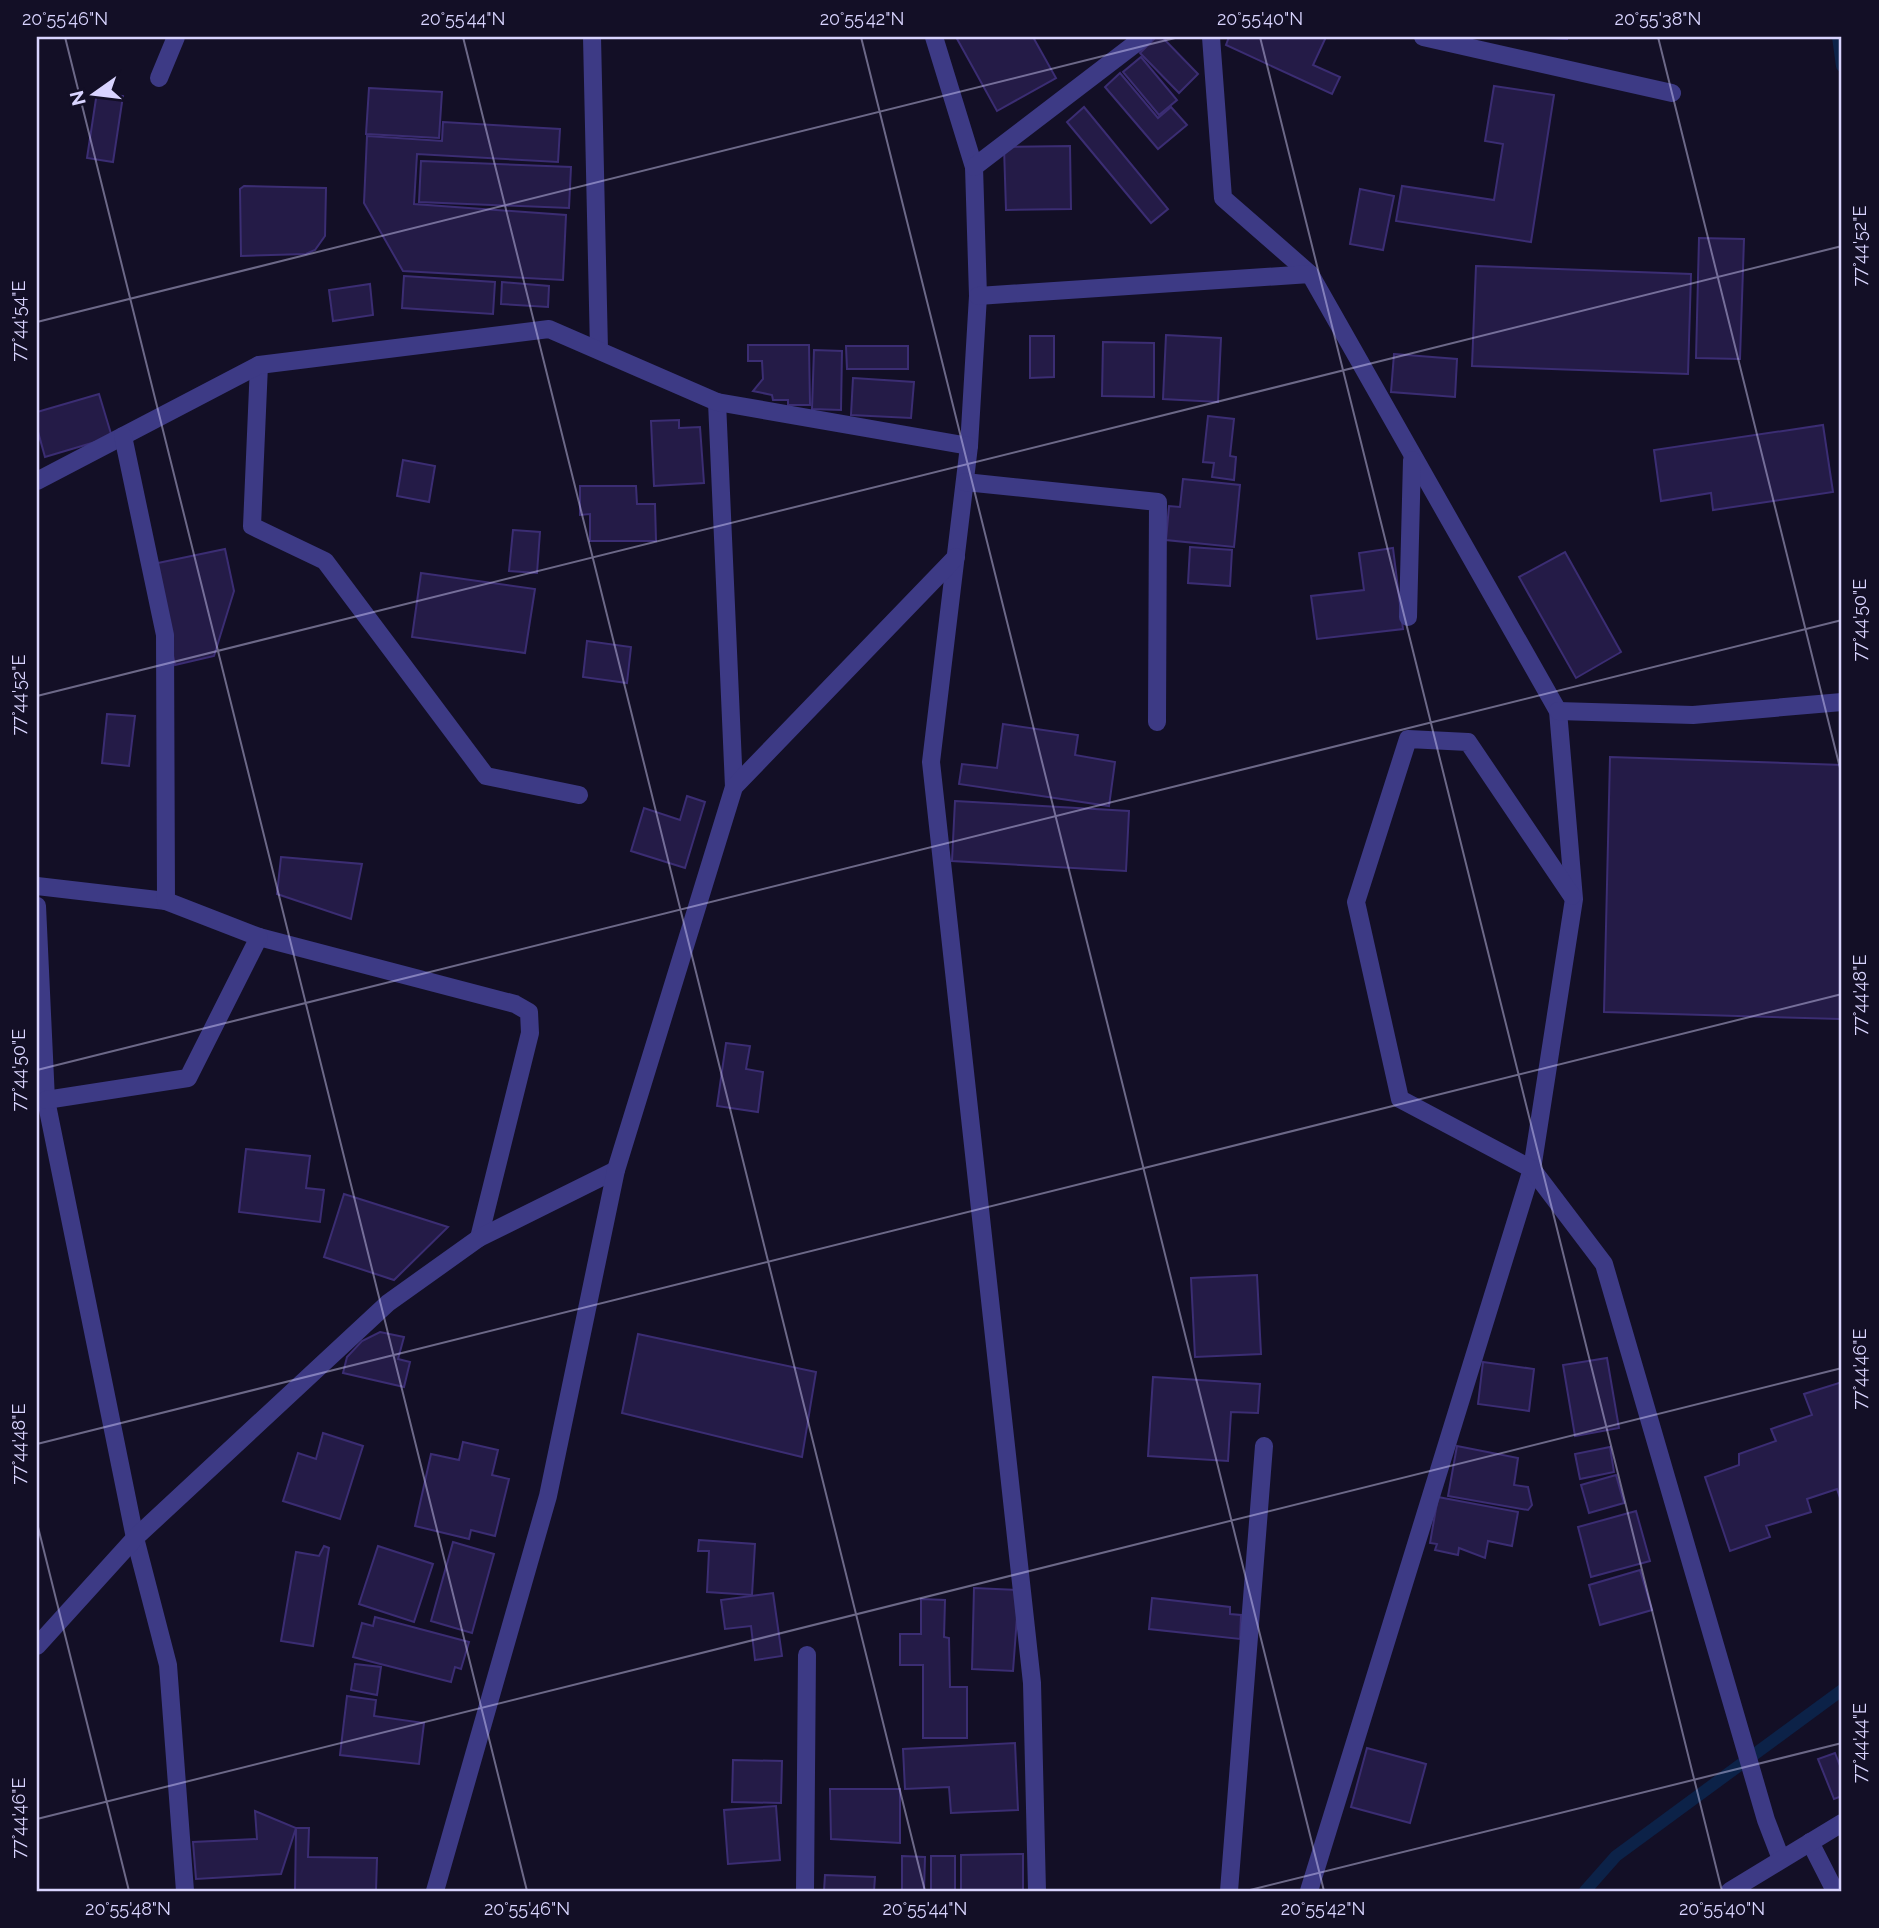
<svg xmlns="http://www.w3.org/2000/svg" width="1879" height="1928" font-family="Raleway,sans-serif">
<style>
.lines{fill:none;stroke-linecap:round;stroke-linejoin:round}
.stream{stroke:#0c2248;stroke-width:12}
.building{fill:#241b47;stroke:#3b2d73;stroke-width:2}
.street{stroke:#3d3a85;stroke-width:18}
.ticks{fill:none;stroke:#d9d4ff;stroke-width:2;stroke-opacity:0.45}
.neatline{fill:none;stroke:#d9d4ff;stroke-width:2.5}
.ticks-label{font-size:18px;text-anchor:middle;fill:#d9d4ff}
</style>
<rect width="100%" height="100%" fill="#130f26"/>
<g class="lines">
<g class="stream">
<path d="M1838,37L1842,66"/>
<path d="M1585,1891L1616,1856L1842,1690"/>
</g>
</g>
<g class="building">
<path d="M956,37H1033L1056,78L997,111Z"/>
<path d="M1156,37H1162L1198,74L1179,93L1140,53Z"/>
<path d="M1229,37H1326L1313,65L1340,77L1332,94L1226,45Z"/>
<path d="M1520,37H1567V39Z"/>
<path d="M1141,57L1177,100L1159,115L1123,72Z"/>
<path d="M1120,73L1158,118L1171,107L1187,125L1158,149L1105,87Z"/>
<path d="M1494,86L1554,95L1531,242L1396,221L1402,186L1494,200L1503,144L1485,141Z"/>
<path d="M369,88L442,92L439,138L366,134Z"/>
<path d="M97,92L123,96L113,162L87,158Z"/>
<path d="M1084,107L1168,209L1151,223L1067,122Z"/>
<path d="M443,122L560,129L558,162L417,154L414,204L566,215L563,280L403,271L364,203L367,136L442,141Z"/>
<path d="M1070,146L1071,209L1006,210L1004,147Z"/>
<path d="M421,161L571,167L569,208L419,202Z"/>
<path d="M244,186L326,188L325,236L315,250L306,254L241,256L240,189Z"/>
<path d="M1360,189L1394,196L1383,250L1350,244Z"/>
<path d="M1699,238L1744,239L1740,359L1696,358Z"/>
<path d="M1476,266L1691,274L1688,374L1472,366Z"/>
<path d="M404,276L495,282L493,314L402,308Z"/>
<path d="M502,282L549,286L548,307L501,304Z"/>
<path d="M370,284L373,315L333,321L329,290Z"/>
<path d="M1166,335L1221,338L1218,402L1163,399Z"/>
<path d="M1030,336H1054V377L1030,378Z"/>
<path d="M1103,342L1154,343V397L1102,396Z"/>
<path d="M748,345H809L810,405H788V400H773L772,395L753,391L763,379L762,361H748Z"/>
<path d="M846,346H908V369H847Z"/>
<path d="M814,350L842,351L841,410L812,409Z"/>
<path d="M1394,354L1457,359L1455,397L1391,392Z"/>
<path d="M853,378L914,382L911,418L851,415Z"/>
<path d="M99,394L112,437L45,457L37,428V412Z"/>
<path d="M1208,416L1234,419L1230,456L1236,457L1234,480L1212,477L1214,463L1203,462Z"/>
<path d="M679,420V428L700,427L704,483L654,486L651,421Z"/>
<path d="M1823,425L1833,492L1713,510L1711,493L1661,501L1654,450Z"/>
<path d="M403,460L435,466L429,502L397,496Z"/>
<path d="M1183,479L1240,485L1234,547L1166,540L1169,506L1180,507Z"/>
<path d="M580,486H636L637,504H655L656,541H590V514L580,515Z"/>
<path d="M513,530L540,532L537,573L509,571Z"/>
<path d="M1190,547L1232,550L1230,586L1188,583Z"/>
<path d="M1393,548L1403,629L1317,639L1311,596L1364,590L1359,553Z"/>
<path d="M225,549L234,591L214,656L175,665L153,564Z"/>
<path d="M1565,552L1621,652L1576,678L1519,577Z"/>
<path d="M421,573L535,589L525,653L412,637Z"/>
<path d="M587,641L631,647L627,683L583,677Z"/>
<path d="M107,714L135,716L129,766L102,763Z"/>
<path d="M1003,724L1078,735L1075,755L1115,762L1109,806L959,784L962,764L997,768Z"/>
<path d="M1610,757L1842,765L1840,1019L1604,1012Z"/>
<path d="M687,796L705,802L685,868L631,851L644,808L680,820Z"/>
<path d="M955,801L1129,811L1126,871L952,861Z"/>
<path d="M281,857L362,864L351,919L277,894Z"/>
<path d="M726,1043L750,1046L746,1069L763,1072L758,1112L717,1106Z"/>
<path d="M246,1149L310,1156L306,1188L324,1190L320,1222L239,1212Z"/>
<path d="M344,1194L448,1227L394,1280L324,1257Z"/>
<path d="M1257,1275L1261,1354L1195,1357L1191,1278Z"/>
<path d="M380,1332L404,1337L398,1359L410,1362L404,1387L343,1373L347,1357L362,1341Z"/>
<path d="M638,1334L816,1372L802,1457L622,1413Z"/>
<path d="M1607,1358L1619,1428L1575,1436L1563,1365Z"/>
<path d="M1483,1362L1534,1369L1529,1411L1478,1404Z"/>
<path d="M1153,1377L1260,1384L1258,1413L1231,1412L1228,1461L1148,1456Z"/>
<path d="M1842,1382V1504L1837,1489L1807,1499L1811,1512L1766,1526L1770,1537L1730,1551L1705,1477L1739,1465V1454L1776,1441L1771,1429L1812,1415L1804,1394Z"/>
<path d="M323,1433L363,1446L340,1519L283,1501L298,1453L316,1459Z"/>
<path d="M463,1442L498,1450L492,1475L509,1479L495,1536L471,1530L469,1539L415,1526L431,1454L459,1460Z"/>
<path d="M1457,1446L1518,1458L1514,1485L1528,1487L1532,1505L1528,1510L1448,1496Z"/>
<path d="M1610,1447L1614,1472L1580,1479L1575,1454Z"/>
<path d="M1616,1475L1624,1503L1589,1513L1581,1485Z"/>
<path d="M1438,1497L1518,1512L1512,1546L1488,1541L1485,1558L1459,1548L1458,1555L1435,1550L1437,1544L1430,1543Z"/>
<path d="M1636,1511L1650,1561L1591,1577L1578,1527Z"/>
<path d="M699,1540L755,1544L752,1595L707,1592L709,1551H698Z"/>
<path d="M453,1542L494,1554L472,1633L431,1621Z"/>
<path d="M324,1546L329,1548L313,1646L281,1641L296,1552L319,1556Z"/>
<path d="M378,1546L433,1564L414,1622L359,1604Z"/>
<path d="M1640,1570L1652,1610L1600,1625L1589,1585Z"/>
<path d="M974,1588L1019,1590L1013,1671L972,1669Z"/>
<path d="M773,1593L782,1656L755,1660L751,1626L725,1629L721,1600Z"/>
<path d="M1152,1598L1230,1607V1614L1241,1615L1240,1639L1149,1629Z"/>
<path d="M921,1599L945,1600L944,1637L949,1638L950,1687H967V1738H923V1665H900V1634H921Z"/>
<path d="M375,1617L469,1642L461,1669L455,1667L451,1682L353,1657L362,1623L373,1626Z"/>
<path d="M355,1664L381,1667L377,1695L351,1690Z"/>
<path d="M347,1696L376,1700L374,1716L424,1723L419,1764L340,1755Z"/>
<path d="M1015,1743L1018,1810L951,1813L949,1787L905,1789L903,1749Z"/>
<path d="M1367,1748L1426,1764L1410,1823L1351,1807Z"/>
<path d="M1835,1753L1842,1771V1796L1834,1799L1818,1759Z"/>
<path d="M733,1760L782,1761L781,1803L732,1802Z"/>
<path d="M830,1789H900V1843L831,1839Z"/>
<path d="M776,1806L780,1860L728,1864L724,1810Z"/>
<path d="M255,1811L296,1828L281,1874L196,1879L193,1842L257,1839Z"/>
<path d="M296,1828H309L308,1857L377,1858L376,1891H295Z"/>
<path d="M1023,1854V1891H961V1855Z"/>
<path d="M902,1856L925,1857L924,1891H902Z"/>
<rect x="931" y="1856" width="24" height="35"/>
<path d="M825,1875L875,1877L874,1891H824Z"/>
</g>
<g class="lines">
<g class="street">
<path d="M592,37L599,350"/>
<path d="M934,37L974,167L978,296L969,446L931,762L1032,1683L1037,1891"/>
<path d="M1211,37L1223,198L1310,274"/>
<path d="M1423,37L1672,93"/>
<path d="M159,78L176,37"/>
<path d="M974,167L1144,37"/>
<path d="M978,296L1310,274L1558,711L1574,899L1532,1169L1309,1891"/>
<path d="M259,365L252,526L325,561L486,776L579,795"/>
<path d="M717,402L734,787"/>
<path d="M37,481L259,365L549,329L717,402L969,446"/>
<path d="M965,482L1158,502L1157,722"/>
<path d="M1408,617L1412,460"/>
<path d="M1558,711L1693,715L1842,702"/>
<path d="M37,886L166,901"/>
<path d="M1572,896L1468,742L1408,739L1356,902L1400,1099L1532,1169L1604,1264L1766,1820L1781,1859"/>
<path d="M37,906L46,1100L135,1538L168,1665L185,1891"/>
<path d="M259,937L515,1004L529,1012L530,1033L479,1238"/>
<path d="M46,1100L188,1078L259,937L166,901L165,635L123,436"/>
<path d="M37,1646L135,1538L388,1303L479,1238L616,1170"/>
<path d="M1810,1842L1835,1891"/>
<path d="M435,1891L548,1496L616,1170L734,787L956,557"/>
<path d="M805,1891L807,1655"/>
<path d="M1229,1891L1264,1446"/>
<path d="M1730,1891L1842,1823"/>
</g>
</g>
<path class="ticks" d="M65,37L527,1891M463,37L925,1891M861,37L1324,1891M1260,37L1722,1891M1658,37L1842,776M37,322L1179,37M37,696L1842,246M37,1070L1842,620M37,1444L1842,994M37,1523L129,1891M37,1819L1842,1368M1246,1891L1842,1743"/>
<rect width="1879" height="1928" fill="none" stroke="#130f26" stroke-width="77"/>
<g transform="translate(94 94) rotate(256)" stroke="#130f26" stroke-width="5" paint-order="stroke">
<path d="M0-5L12 26L0 18L-12 26Z" fill="#d9d4ff"/>
<text y="-10" font-size="19" font-weight="bold" text-anchor="middle" fill="#d9d4ff">N</text>
</g>
<rect x="38" y="38" width="1802" height="1852" class="neatline"/>
<g class="ticks-label">
<text x="65" y="25">20°55'46"N</text>
<text x="463" y="25">20°55'44"N</text>
<text x="862" y="25">20°55'42"N</text>
<text x="1260" y="25">20°55'40"N</text>
<text x="1658" y="25">20°55'38"N</text>
<text transform="translate(1860 246) rotate(-90)" y="6">77°44'52"E</text>
<text transform="translate(19 321) rotate(-90)" y="6">77°44'54"E</text>
<text transform="translate(1860 620) rotate(-90)" y="6">77°44'50"E</text>
<text transform="translate(19 695) rotate(-90)" y="6">77°44'52"E</text>
<text transform="translate(1860 995) rotate(-90)" y="6">77°44'48"E</text>
<text transform="translate(19 1070) rotate(-90)" y="6">77°44'50"E</text>
<text transform="translate(1860 1369) rotate(-90)" y="6">77°44'46"E</text>
<text transform="translate(19 1444) rotate(-90)" y="6">77°44'48"E</text>
<text transform="translate(1860 1743) rotate(-90)" y="6">77°44'44"E</text>
<text transform="translate(19 1818) rotate(-90)" y="6">77°44'46"E</text>
<text x="128" y="1915">20°55'48"N</text>
<text x="527" y="1915">20°55'46"N</text>
<text x="925" y="1915">20°55'44"N</text>
<text x="1323" y="1915">20°55'42"N</text>
<text x="1722" y="1915">20°55'40"N</text>
</g>
</svg>
